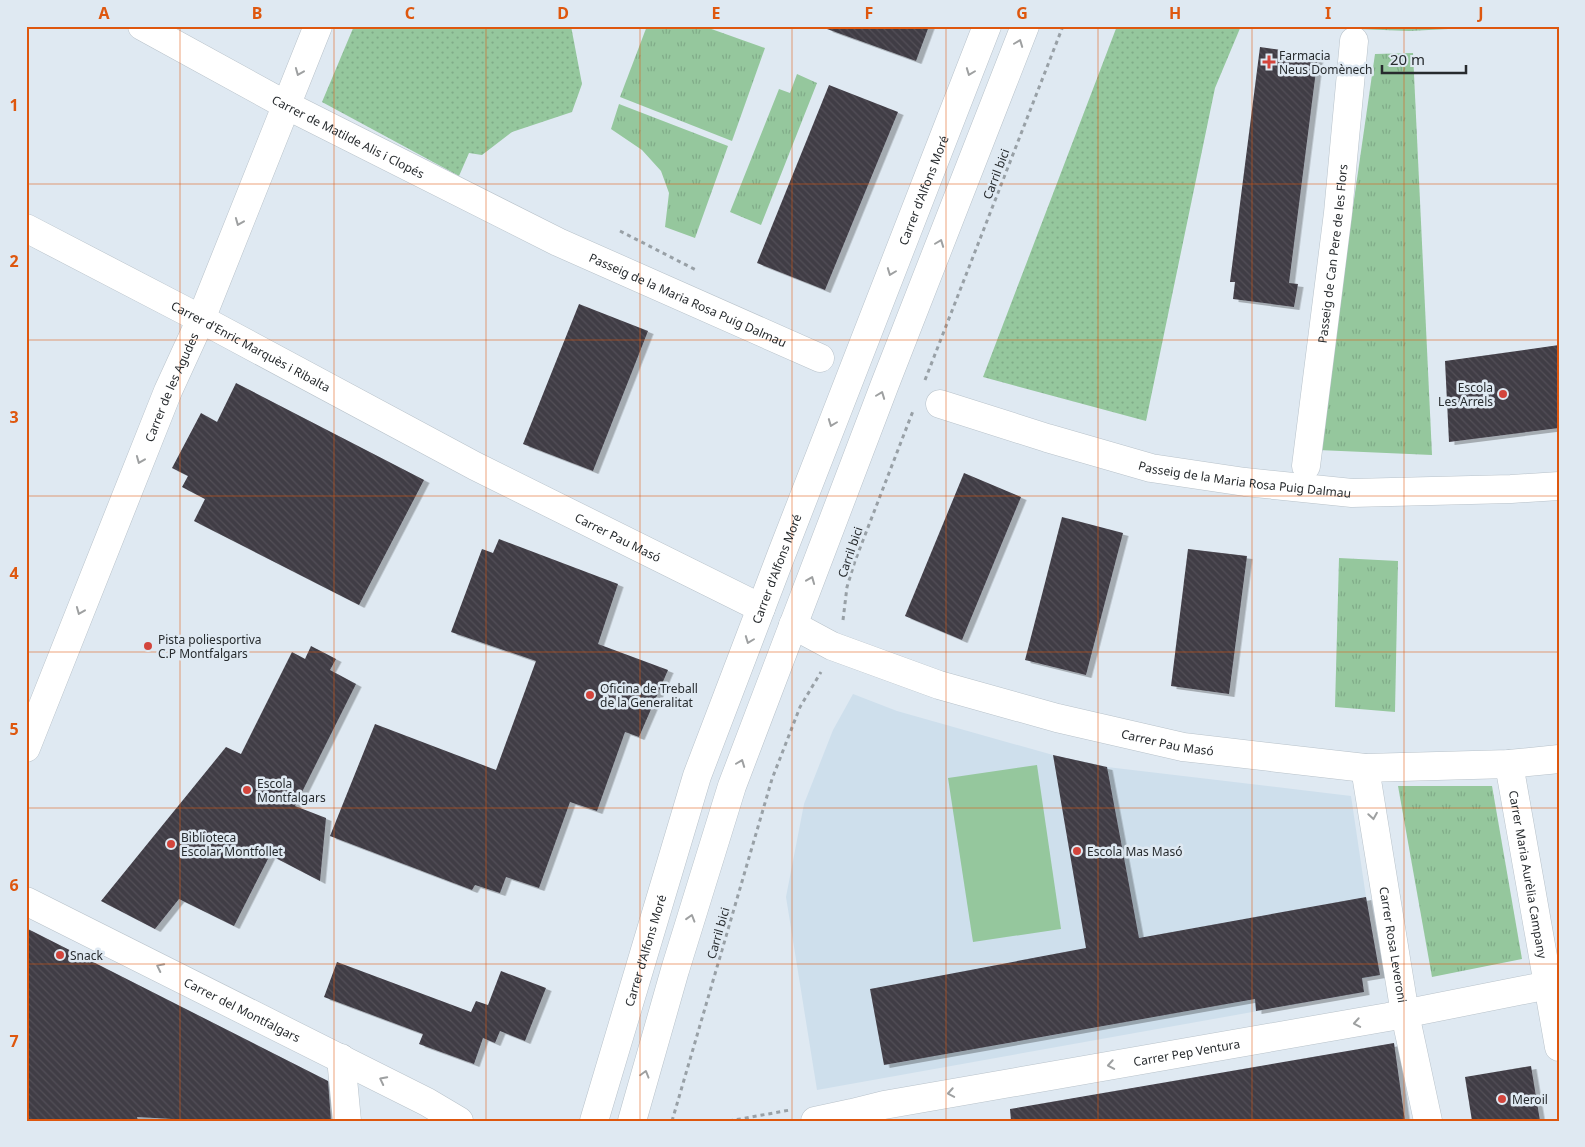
<svg xmlns="http://www.w3.org/2000/svg" width="1585" height="1147" font-family="'Noto Sans',sans-serif">
<style>
.built{fill:#cedfec}
.grass{fill:url(#grass-dots)}
.park{fill:url(#park-tufts)}
.pitch{fill:#95c79d}
.building{fill:url(#building-back-hatch);filter:url(#shadow)}
.lines{fill:none;stroke-linecap:round;stroke-linejoin:round}
.minor-casing{stroke:#b8c2ca;stroke-width:29}
.path{stroke:#98a0a6;stroke-width:3;stroke-dasharray:4 4;stroke-linecap:butt}
.minor{stroke:#fff;stroke-width:28}
.oneway{stroke:#9ea0a1}
.grid{fill:none;stroke:#de570e;stroke-width:1;stroke-opacity:0.55}
.poi-dot{fill:#d3453c;stroke:#dfe9f2;stroke-width:2}
.labels{text-anchor:middle;dominant-baseline:central;stroke-width:5;stroke-linejoin:round;paint-order:stroke}
.poi-label{font-size:12px;fill:#272b2e;stroke:#dfe9f2;text-anchor:start}
.street-label{font-size:12px;fill:#272b2e;stroke:#dfe9f2}
.neatline{fill:none;stroke:#de570e;stroke-width:2}
.grid-label{font-size:16px;text-anchor:middle;font-weight:bold;fill:#de570e}
</style>
<defs>
<pattern id="grass-dots" width="8" height="8" patternUnits="userSpaceOnUse" patternTransform="scale(1.25)"><rect width="8" height="8" fill="#95c79d"/><path d="M2 2h.1M6 6h.1" fill="none" stroke="#80ab88" stroke-width="1.8" stroke-linecap="round"/></pattern>
<pattern id="park-tufts" width="24" height="20" patternUnits="userSpaceOnUse" patternTransform="scale(1.25)"><rect width="24" height="20" fill="#95c79d"/><path d="M3 7l-1-3M5 7V3M7 7l1-3M15 17l-1-3M17 17v-4M19 17l1-3" fill="none" stroke="#80ab88"/></pattern>
<pattern id="building-back-hatch" width="6" height="6" patternUnits="userSpaceOnUse" patternTransform="scale(1.25)"><rect width="6" height="6" fill="#403c45"/><path d="M-1 5l2 2M0 0l6 6M5-1l2 2" fill="none" stroke="#535057"/></pattern>
<filter id="shadow"><feDropShadow dx="5.5" dy="3" stdDeviation="0" flood-color="#0004"/></filter>
</defs>
<rect width="100%" height="100%" fill="#dfe9f2"/>
<path class="built" d="M853,694L897,711L1053,755L1107,767L1351,796L1366,897L1380,975L1362,979L1364,992L817,1090L786,897L804,804L833,730Z"/>
<g class="grass">
<path d="M354,26H571L582,84L572,112L512,132L482,155L469,153L459,176L322,102Z"/>
<path d="M1117,26H1241L1215,88L1146,421L983,377Z"/>
</g>
<g class="park">
<path d="M647,26H703L765,48L732,141L620,97Z"/>
<path d="M1332,26H1507L1409,31L1332,28Z"/>
<path d="M1413,53L1432,455L1318,450L1375,54Z"/>
<path d="M797,74L817,83L761,225L730,212L779,89L790,93Z"/>
<path d="M619,104L728,146L695,238L665,227L669,193L661,171L642,150L611,129Z"/>
<path d="M1339,558L1398,561L1395,712L1335,707Z"/>
<path d="M1398,786H1492L1522,959L1432,977Z"/>
</g>
<path class="pitch" d="M1037,765L1061,929L973,942L948,778Z"/>
<g class="building">
<path d="M828,26H929L916,61L827,29Z"/>
<path d="M1260,47L1318,55L1289,283L1298,284L1294,307L1233,299L1235,282H1230Z"/>
<path d="M829,85L898,112L825,290L757,263Z"/>
<path d="M579,304L648,331L593,471L523,444Z"/>
<path d="M1559,345V428L1449,442L1445,361Z"/>
<path d="M236,383L424,480L359,605L194,521L205,499L182,487L188,476L172,468L201,413L217,422Z"/>
<path d="M964,473L1021,497L962,640L905,616Z"/>
<path d="M1062,517L1123,533L1086,675L1025,660Z"/>
<path d="M499,539L618,584L598,644L668,670L639,737L625,732L597,811L570,802L539,888L506,877L500,893L475,885L472,890L330,836L375,724L496,770L536,661L451,632L482,549L493,553Z"/>
<path d="M1188,549L1247,556L1229,694L1171,686Z"/>
<path d="M311,646L336,659L330,670L356,684L295,806L326,818L320,881L270,855L234,926L179,899L155,929L101,901L226,747L241,754L292,652L305,659Z"/>
<path d="M1053,755L1107,767L1139,938L1366,897L1380,975L1362,978L1364,992L1256,1011L1255,999L884,1065L870,989L1086,948Z"/>
<path d="M26,928L328,1081L331,1121H208L137,1117L138,1121H26Z"/>
<path d="M337,962L471,1012L476,1001L488,1005L501,971L546,988L525,1041L500,1031L495,1043L483,1038L474,1064L419,1044L423,1034L324,997Z"/>
<path d="M1394,1043L1405,1121H1011L1010,1109Z"/>
<path d="M1531,1066L1540,1121H1472L1465,1077Z"/>
</g>
<g class="lines">
<defs>
<g id="minor">
<path id="s1" d="M142,26L286,105L558,242L820,358"/>
<path id="s2" d="M26,228L201,319L475,466L761,608"/>
<path id="s3" d="M940,404L1047,438L1151,468L1245,482L1352,493L1511,489L1559,486"/>
<path id="s4" d="M1306,466L1338,213L1354,41"/>
<path id="s5" d="M793,625L832,646L939,685L1057,718L1183,747L1365,768L1509,764L1559,759"/>
<path id="s6" d="M26,748L168,391L201,319L318,26"/>
<path id="s7" d="M1509,764L1559,1047"/>
<path id="s8" d="M1365,768L1405,1014L1428,1121"/>
<path id="s9" d="M26,901L427,1102L459,1121"/>
<path d="M341,1058L347,1121"/>
<path id="s10" d="M594,1121L697,776L782,553L987,26"/>
<path d="M632,1121L675,970L732,786L885,384L1025,26"/>
<path id="s11" d="M815,1121L852,1113L884,1105L1388,1017L1559,983"/>
</g>
</defs>
<use href="#minor" class="minor-casing"/>
<g class="path">
<path d="M620,231L696,270"/>
<path d="M925,380L1063,26"/>
<path d="M843,620L847,587L855,561L913,411"/>
<path d="M672,1121L772,779L800,707L821,672"/>
<path d="M729,1121L790,1110"/>
</g>
<use href="#minor" class="minor"/>
</g>
<defs><path id="oneway-chevron" d="M-2-3.5L2.5 0L-2 3.5" fill="none" stroke-width="1.6" stroke-linecap="round" stroke-linejoin="round" transform="scale(1.25)"/></defs>
<g class="oneway">
<use href="#oneway-chevron" transform="translate(1019 43) rotate(-69)"/>
<use href="#oneway-chevron" transform="translate(299 72) rotate(112)"/>
<use href="#oneway-chevron" transform="translate(970 72) rotate(111)"/>
<use href="#oneway-chevron" transform="translate(239 222) rotate(112)"/>
<use href="#oneway-chevron" transform="translate(940 243) rotate(-69)"/>
<use href="#oneway-chevron" transform="translate(891 272) rotate(111)"/>
<use href="#oneway-chevron" transform="translate(881 395) rotate(-69)"/>
<use href="#oneway-chevron" transform="translate(832 423) rotate(111)"/>
<use href="#oneway-chevron" transform="translate(140 460) rotate(112)"/>
<use href="#oneway-chevron" transform="translate(811 580) rotate(-68)"/>
<use href="#oneway-chevron" transform="translate(80 611) rotate(112)"/>
<use href="#oneway-chevron" transform="translate(749 640) rotate(111)"/>
<use href="#oneway-chevron" transform="translate(741 763) rotate(-69)"/>
<use href="#oneway-chevron" transform="translate(1373 816) rotate(81)"/>
<use href="#oneway-chevron" transform="translate(691 918) rotate(-73)"/>
<use href="#oneway-chevron" transform="translate(160 967) rotate(-154)"/>
<use href="#oneway-chevron" transform="translate(1357 1023) rotate(170)"/>
<use href="#oneway-chevron" transform="translate(1111 1065) rotate(170)"/>
<use href="#oneway-chevron" transform="translate(645 1074) rotate(-74)"/>
<use href="#oneway-chevron" transform="translate(383 1080) rotate(-153)"/>
<use href="#oneway-chevron" transform="translate(951 1093) rotate(170)"/>
</g>
<path class="grid" d="M180,26V1121M334,26V1121M486,26V1121M640,26V1121M792,26V1121M946,26V1121M1098,26V1121M1252,26V1121M1404,26V1121M26,184H1559M26,340H1559M26,496H1559M26,652H1559M26,808H1559M26,964H1559"/>
<g class="poi-dot">
<path d="M1266.5 54.5h5v5h5v5h-5v5h-5v-5h-5v-5h5z"/>
<circle cx="1503" cy="394" r="5"/>
<circle cx="148" cy="646" r="5"/>
<circle cx="590" cy="695" r="5"/>
<circle cx="247" cy="790" r="5"/>
<circle cx="171" cy="844" r="5"/>
<circle cx="1077" cy="851" r="5"/>
<circle cx="60" cy="955" r="5"/>
<circle cx="1502" cy="1099" r="5"/>
</g>
<g class="labels">
<g class="poi-label">
<text x="1279" y="55">Farmacia<tspan x="1279" dy="14">Neus Domènech</tspan></text>
<text x="1493" y="387" text-anchor="end">Escola<tspan x="1493" dy="14">Les Arrels</tspan></text>
<text x="158" y="639">Pista poliesportiva<tspan x="158" dy="14">C.P Montfalgars</tspan></text>
<text x="600" y="688">Oficina de Treball<tspan x="600" dy="14">de la Generalitat</tspan></text>
<text x="257" y="783">Escola<tspan x="257" dy="14">Montfalgars</tspan></text>
<text x="181" y="837">Biblioteca<tspan x="181" dy="14">Escolar Montfollet</tspan></text>
<text x="1087" y="851">Escola Mas Masó</text>
<text x="70" y="955">Snack</text>
<text x="1512" y="1099">Meroil</text>
</g>
<g class="street-label">
<text stroke="none"><textPath href="#s1" startOffset="234">Carrer de Matilde Alis i Clopés</textPath></text>
<text transform="translate(996 174) rotate(-69)">Carril bici</text>
<text stroke="none"><textPath href="#s10" startOffset="988">Carrer d'Alfons Moré</textPath></text>
<text stroke="none"><textPath href="#s4" startOffset="214">Passeig de Can Pere de les Flors</textPath></text>
<text stroke="none"><textPath href="#s1" startOffset="611">Passeig de la Maria Rosa Puig Dalmau</textPath></text>
<text stroke="none"><textPath href="#s2" startOffset="254">Carrer d'Enric Marquès i Ribalta</textPath></text>
<text stroke="none"><textPath href="#s6" startOffset="389">Carrer de les Agudes</textPath></text>
<text stroke="none"><textPath href="#s3" startOffset="315">Passeig de la Maria Rosa Puig Dalmau</textPath></text>
<text stroke="none"><textPath href="#s2" startOffset="668">Carrer Pau Masó</textPath></text>
<text transform="translate(850 552) rotate(-71)">Carril bici</text>
<text stroke="none"><textPath href="#s10" startOffset="582">Carrer d'Alfons Moré</textPath></text>
<text stroke="none"><textPath href="#s5" startOffset="394">Carrer Pau Masó</textPath></text>
<text stroke="none"><textPath href="#s7" startOffset="112">Carrer Maria Aurèlia Campany</textPath></text>
<text transform="translate(718 933) rotate(-74)">Carril bici</text>
<text stroke="none"><textPath href="#s8" startOffset="179">Carrer Rosa Leveroni</textPath></text>
<text stroke="none"><textPath href="#s10" startOffset="178">Carrer d'Alfons Moré</textPath></text>
<text stroke="none"><textPath href="#s9" startOffset="242">Carrer del Montfalgars</textPath></text>
<text stroke="none"><textPath href="#s11" startOffset="378">Carrer Pep Ventura</textPath></text>
</g>
</g>
<rect width="1585" height="1147" fill="none" stroke="#dfe9f2" stroke-width="55"/>
<path d="M1382 65v8h84v-8" fill="none" stroke="#272b2e" stroke-width="2.5"/>
<text x="1390" y="65" font-size="15" fill="#272b2e" stroke="#dfe9f2" stroke-width="4" paint-order="stroke">20 m</text>
<rect x="28" y="28" width="1530" height="1092" class="neatline"/>
<g class="grid-label">
<text x="104" y="19">A</text>
<text x="257" y="19">B</text>
<text x="410" y="19">C</text>
<text x="563" y="19">D</text>
<text x="716" y="19">E</text>
<text x="869" y="19">F</text>
<text x="1022" y="19">G</text>
<text x="1175" y="19">H</text>
<text x="1328" y="19">I</text>
<text x="1481" y="19">J</text>
<text x="14" y="111">1</text>
<text x="14" y="267">2</text>
<text x="14" y="423">3</text>
<text x="14" y="579">4</text>
<text x="14" y="735">5</text>
<text x="14" y="891">6</text>
<text x="14" y="1047">7</text>
</g>
</svg>
